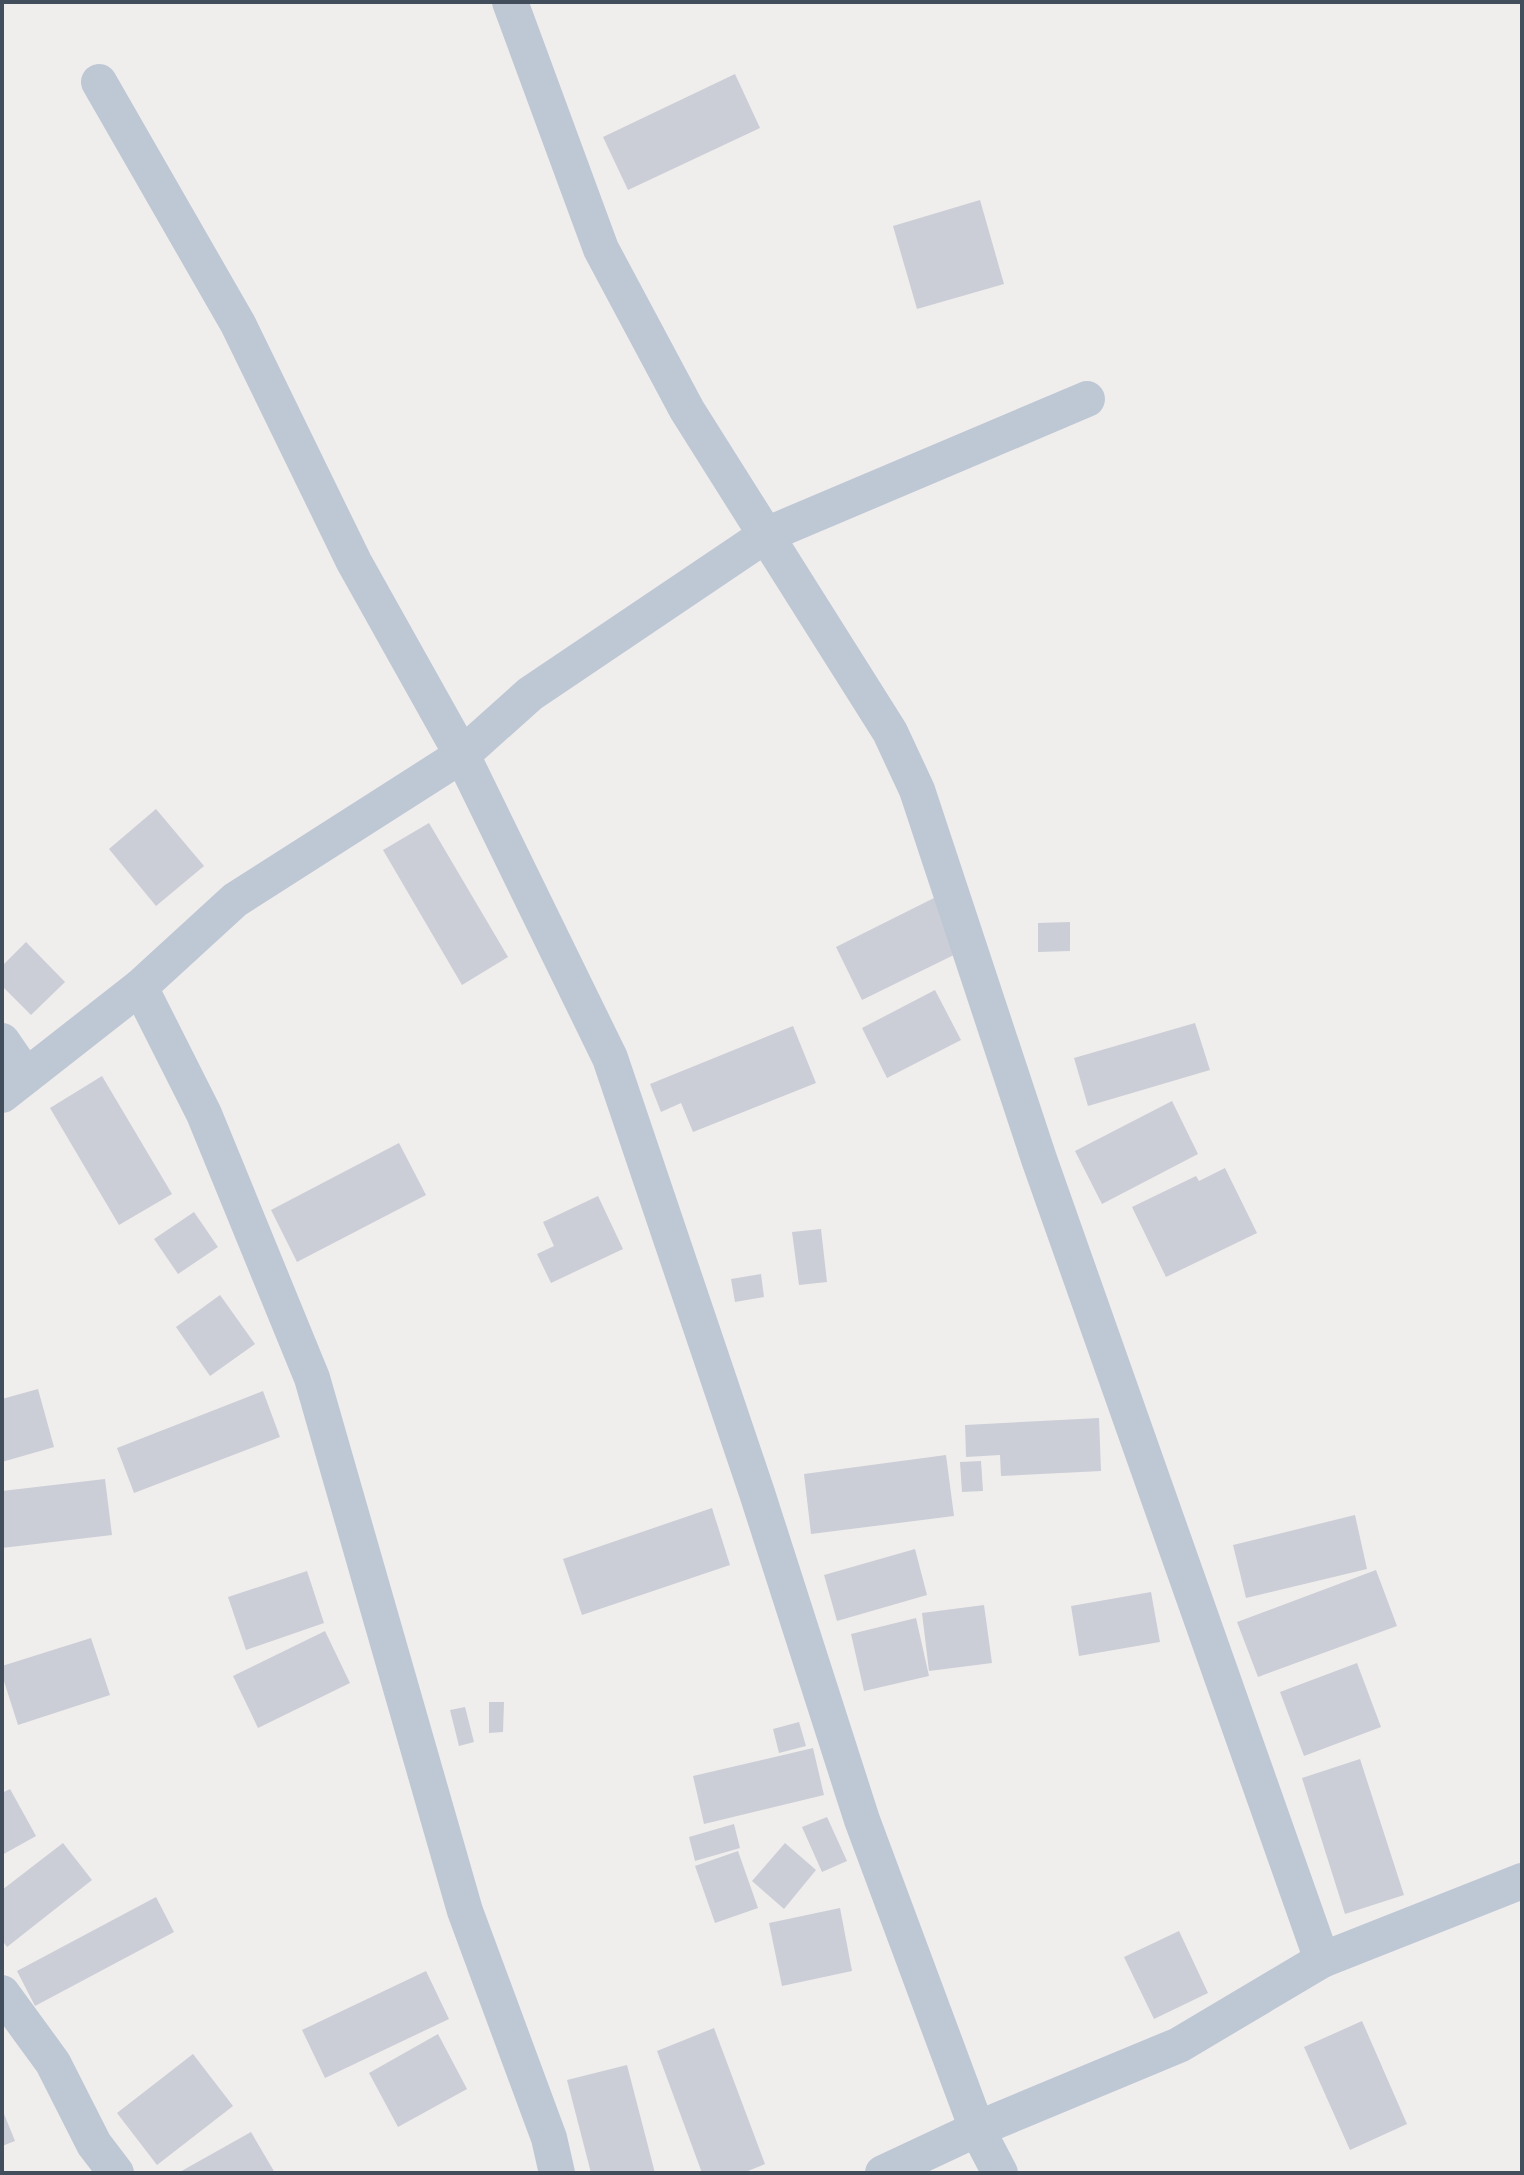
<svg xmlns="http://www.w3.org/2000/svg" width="1524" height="2175" font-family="'PT Sans Narrow',sans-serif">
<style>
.building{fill:#cbced6}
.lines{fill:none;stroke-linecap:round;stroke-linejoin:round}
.minor{stroke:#bec8d4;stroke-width:36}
</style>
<rect width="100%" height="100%" fill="#f0eded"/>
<g class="building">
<path d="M735,74L760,128L628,190L603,137Z"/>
<path d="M980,200L1004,284L917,309L893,226Z"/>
<path d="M156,809L204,866L156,906L109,849Z"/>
<path d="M429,823L508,957L462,985L383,850Z"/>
<path d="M936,897L962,951L862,1000L836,947Z"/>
<path d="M1070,922V951L1038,952V923Z"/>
<path d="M26,942L65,982L31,1015L2,986V966Z"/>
<path d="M935,990L961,1040L887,1078L862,1028Z"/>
<path d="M1195,1023L1210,1070L1088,1106L1074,1058Z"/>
<path d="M793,1026L816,1083L693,1132L681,1103L661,1112L650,1084Z"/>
<path d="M102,1076L172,1194L119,1225L50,1108Z"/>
<path d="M1172,1101L1198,1154L1102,1204L1075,1151Z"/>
<path d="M399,1143L426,1195L297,1262L271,1210Z"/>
<path d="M1225,1168L1257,1233L1166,1277L1132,1207L1196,1176L1199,1181Z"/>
<path d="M598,1196L623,1249L551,1283L537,1254L554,1246L543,1222Z"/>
<path d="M194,1212L218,1247L178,1274L154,1239Z"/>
<path d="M821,1229L827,1282L799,1285L792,1232Z"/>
<path d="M761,1274L764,1297L735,1302L731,1279Z"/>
<path d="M220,1295L255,1344L210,1376L176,1327Z"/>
<path d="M38,1389L54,1447L2,1462V1399Z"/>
<path d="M263,1391L280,1437L134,1493L117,1448Z"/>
<path d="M1099,1418L1101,1471L1001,1476L1000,1455L966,1457L965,1425Z"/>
<path d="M946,1455L954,1516L811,1534L804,1474Z"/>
<path d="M981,1461L983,1491L962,1492L960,1462Z"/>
<path d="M105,1479L112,1535L2,1548V1491Z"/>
<path d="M712,1508L730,1565L582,1615L563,1559Z"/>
<path d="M1355,1515L1367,1569L1246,1598L1233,1545Z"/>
<path d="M915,1549L927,1595L837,1621L824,1575Z"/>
<path d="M1376,1570L1397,1626L1258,1677L1237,1622Z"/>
<path d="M307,1571L324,1623L246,1650L228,1597Z"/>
<path d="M1151,1592L1160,1642L1079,1656L1071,1606Z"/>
<path d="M984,1605L992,1663L929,1671L922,1613Z"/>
<path d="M916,1618L929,1676L864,1691L851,1634Z"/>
<path d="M325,1631L350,1683L258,1728L233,1676Z"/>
<path d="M91,1638L110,1695L18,1725L2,1675V1666Z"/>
<path d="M1357,1663L1381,1727L1304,1756L1280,1692Z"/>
<path d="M489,1702H504L503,1732L489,1733Z"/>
<path d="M465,1707L474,1742L459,1746L450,1710Z"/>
<path d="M799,1722L806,1746L779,1753L773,1729Z"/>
<path d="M813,1748L824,1795L704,1824L693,1776Z"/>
<path d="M1360,1759L1404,1895L1345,1914L1302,1778Z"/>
<path d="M10,1789L36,1836L2,1855V1793Z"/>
<path d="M827,1817L847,1861L822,1872L802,1827Z"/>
<path d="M734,1824L740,1848L695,1861L689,1837Z"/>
<path d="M63,1843L92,1880L7,1947L2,1940V1890Z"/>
<path d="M785,1843L816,1870L784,1909L752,1881Z"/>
<path d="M738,1851L758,1908L715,1923L695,1866Z"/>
<path d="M156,1897L174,1932L35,2006L17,1971Z"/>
<path d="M840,1908L852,1971L782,1986L769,1923Z"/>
<path d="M1179,1931L1208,1993L1154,2019L1124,1957Z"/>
<path d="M426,1971L449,2019L325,2078L302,2030Z"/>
<path d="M1362,2021L1407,2124L1350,2150L1304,2047Z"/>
<path d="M714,2028L765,2164L743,2173H702L657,2051Z"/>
<path d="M438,2034L467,2089L398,2127L369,2073Z"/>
<path d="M193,2054L233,2106L157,2165L117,2113Z"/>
<path d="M627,2065L655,2173H591L567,2080Z"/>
<path d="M2,2109L15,2141L2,2146Z"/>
<path d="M251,2132L275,2173H178Z"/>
</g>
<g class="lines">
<g class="minor">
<path d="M510,2L601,249L687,410L890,732L917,790L1039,1159L1322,1960"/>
<path d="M99,82L238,324L354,562L462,755L610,1058L757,1493L862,1820L977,2129L1000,2173"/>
<path d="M140,987L204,1114L312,1378L465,1911L549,2138L557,2173"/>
<path d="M2,1041L26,1076"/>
<path d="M2,1095L140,987L235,900L462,755L530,694L766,535L1087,399"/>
<path d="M2,1993L53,2063L94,2144L116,2173"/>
<path d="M883,2173L977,2129L1179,2045L1322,1960L1522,1881"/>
</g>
</g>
<rect width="1524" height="2175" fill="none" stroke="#434e5c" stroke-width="8"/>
</svg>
